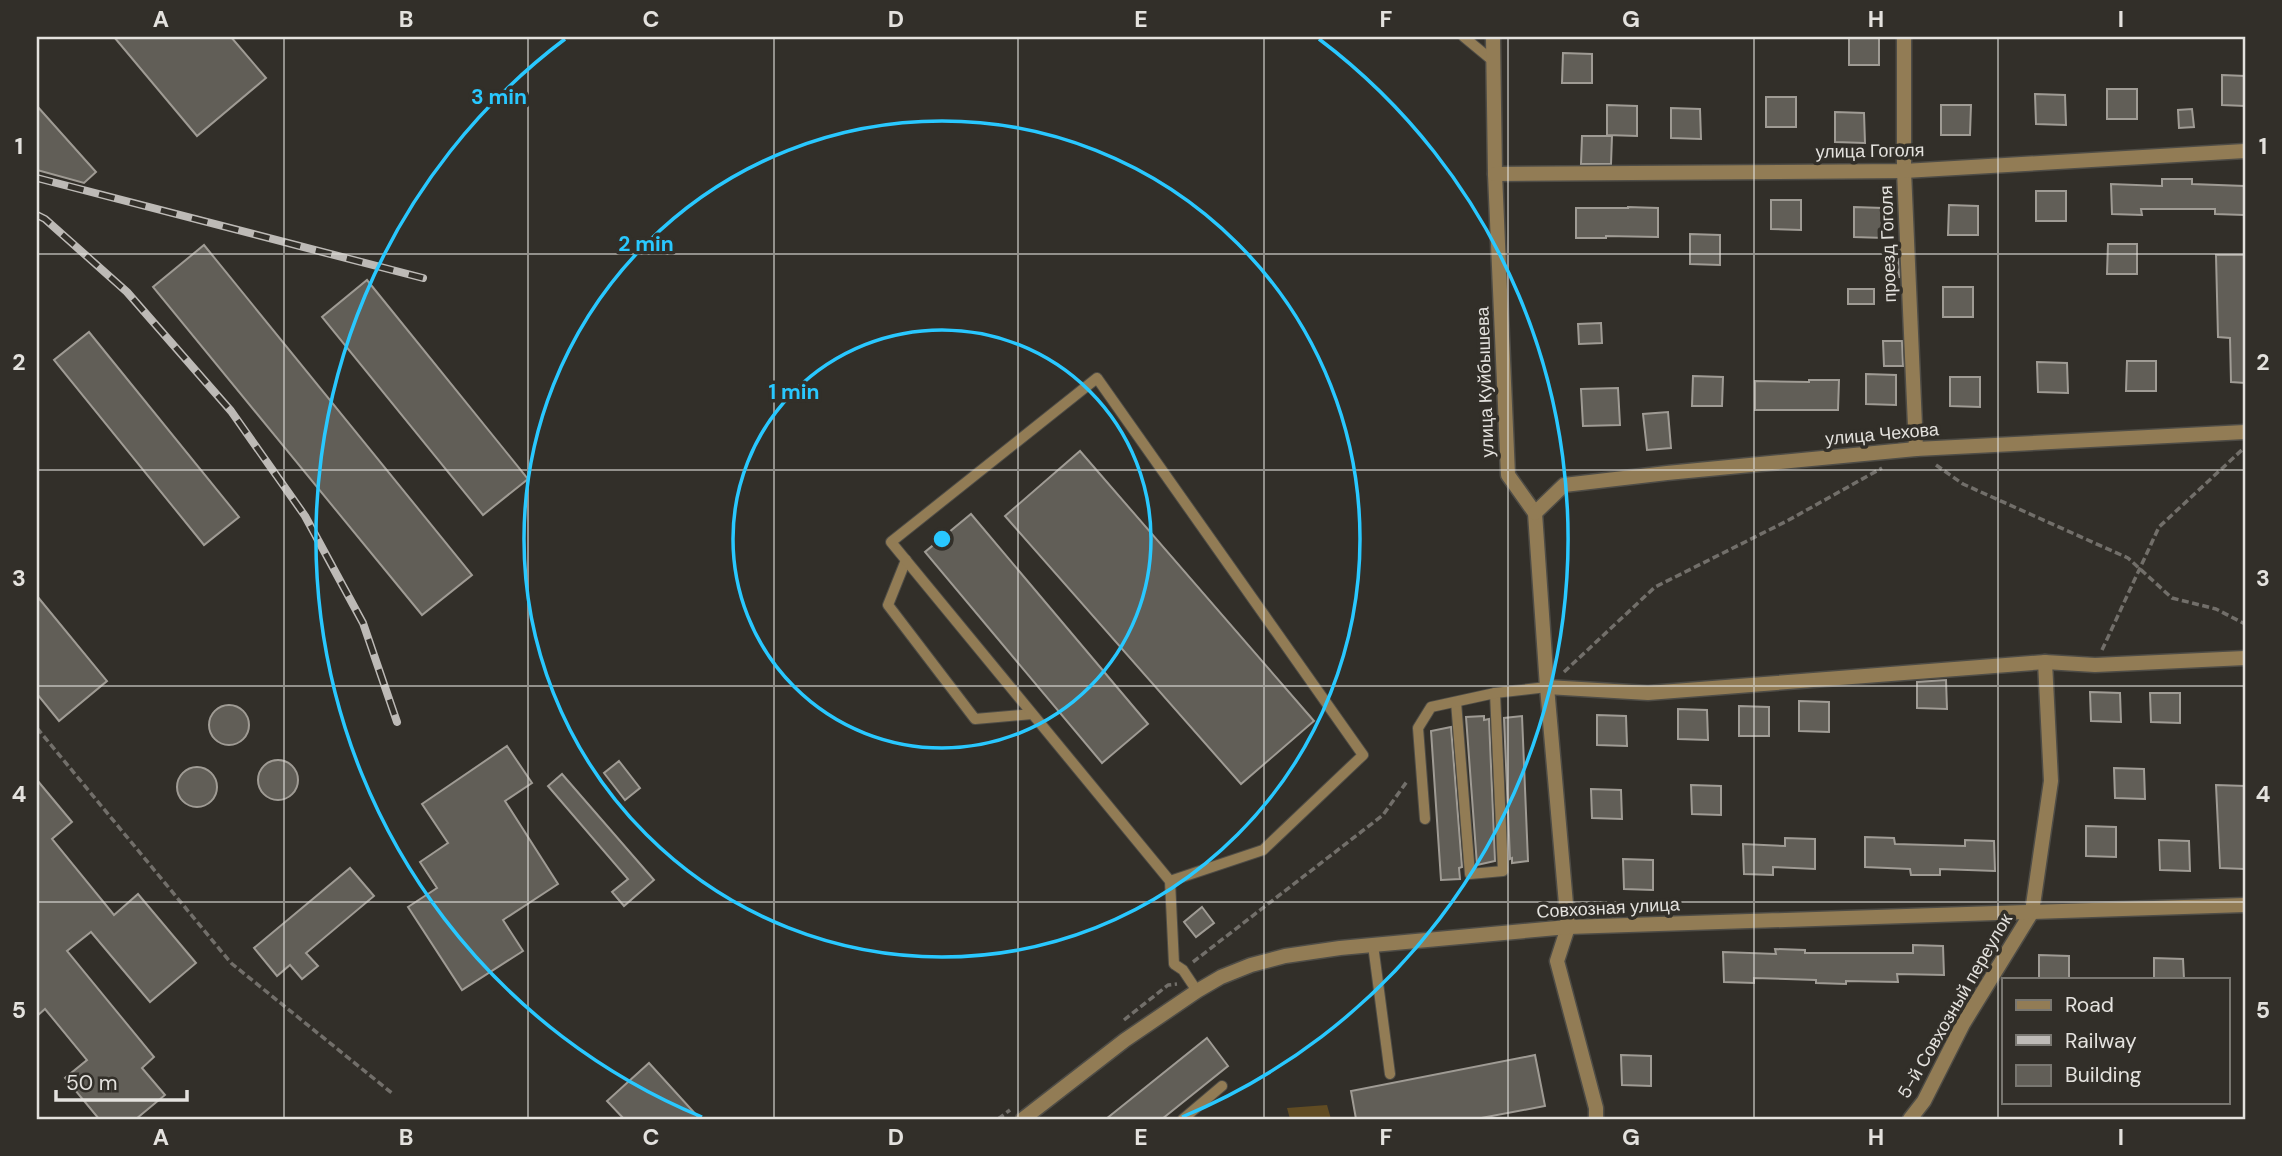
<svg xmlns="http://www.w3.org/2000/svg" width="2282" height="1156" font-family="'DM Sans',sans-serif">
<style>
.green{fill:#614c23}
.building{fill:#615e57;stroke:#9f9b94;stroke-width:2}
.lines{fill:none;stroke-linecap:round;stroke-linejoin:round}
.service-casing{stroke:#4e4c46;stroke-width:12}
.minor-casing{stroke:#4e4c46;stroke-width:17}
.tertiary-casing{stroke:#4e4c46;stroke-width:17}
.path{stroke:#726f6a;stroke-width:3.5;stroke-dasharray:7 3.5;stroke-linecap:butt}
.service{stroke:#927c55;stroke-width:10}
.minor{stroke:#927c55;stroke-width:14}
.tertiary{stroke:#927c55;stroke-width:14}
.rail-casing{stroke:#bdbab6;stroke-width:8}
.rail{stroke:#322f29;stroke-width:5;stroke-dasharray:16;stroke-linecap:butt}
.grid{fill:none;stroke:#e4e2de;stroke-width:2;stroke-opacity:0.55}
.ring{fill:none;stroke:#29c8ff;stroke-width:3.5}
.labels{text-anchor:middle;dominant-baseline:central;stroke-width:7;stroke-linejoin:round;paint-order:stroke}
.street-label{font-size:18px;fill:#e4e2de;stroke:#322f29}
.centre{fill:#29c8ff;stroke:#322f29;stroke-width:3.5}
.ring-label{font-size:21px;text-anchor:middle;font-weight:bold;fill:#29c8ff;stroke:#322f29;stroke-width:7;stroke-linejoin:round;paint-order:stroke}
.neatline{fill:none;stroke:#e4e2de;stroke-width:2.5}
.grid-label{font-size:23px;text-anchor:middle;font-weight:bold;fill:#e4e2de}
</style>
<rect width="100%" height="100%" fill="#322f29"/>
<path class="green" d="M1327,1105L1331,1119H1290L1287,1108Z"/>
<g class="building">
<path d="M114,37H231L266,78L197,136Z"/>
<rect x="1849" y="37" width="30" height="28"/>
<path d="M1563,53L1592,54V83H1562Z"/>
<path d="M2222,75L2245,76V106L2222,105Z"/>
<rect x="2107" y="89" width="30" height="30"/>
<path d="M2035,94L2065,95L2066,125L2036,124Z"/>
<rect x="1766" y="97" width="30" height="30"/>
<path d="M1607,105L1637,106V136L1607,135Z"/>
<path d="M1941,105H1971L1970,135H1941Z"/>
<path d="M37,106L96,172L84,183L37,170Z"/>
<path d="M1671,108L1700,109L1701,139L1671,138Z"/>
<path d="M2192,109L2194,127L2179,128L2178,110Z"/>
<path d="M1835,112L1864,113L1865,143L1835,142Z"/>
<path d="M1582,136H1612L1611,164H1581Z"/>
<path d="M2162,179H2192V184L2244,186V215L2215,214V209H2141L2142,215L2112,214L2111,184L2162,186Z"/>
<rect x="2036" y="191" width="30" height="30"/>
<path d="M1771,200H1801V230L1771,229Z"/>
<path d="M1949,205L1978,206V235H1948Z"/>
<path d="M1628,207L1658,208V237L1606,236V238H1576V208H1628Z"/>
<path d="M1854,207L1883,208L1884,238L1854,237Z"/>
<path d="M1690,234L1720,235V265L1690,264Z"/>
<path d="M2108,244H2137V274H2107Z"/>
<path d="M204,245L472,575L422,615L153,287Z"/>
<path d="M1898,249L1899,277L1887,278L1885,250Z"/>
<path d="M2216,255H2245V383L2231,382L2230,338L2218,337Z"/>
<path d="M367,280L528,479L483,515L322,317Z"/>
<rect x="1943" y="287" width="30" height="30"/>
<rect x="1848" y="289" width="26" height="15"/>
<path d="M1601,323L1602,343L1579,344L1578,324Z"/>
<path d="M89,332L239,517L204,545L54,360Z"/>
<path d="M1883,341H1902L1903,366H1884Z"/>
<path d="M2127,361H2156V391H2126Z"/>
<path d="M2037,362L2067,363L2068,393L2038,392Z"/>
<path d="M1866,374L1896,375V405L1866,404Z"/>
<path d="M1693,376L1723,377L1722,406H1692Z"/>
<path d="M1950,377H1980V407L1950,406Z"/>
<path d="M1809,380H1839L1838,410H1755V381L1809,382Z"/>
<path d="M1618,388L1620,425L1583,426L1581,389Z"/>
<path d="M1668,412L1671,448L1647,450L1643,414Z"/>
<path d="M1080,451L1314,721L1241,784L1005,516Z"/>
<path d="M971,514L1148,724L1102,763L925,552Z"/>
<path d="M37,596L107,681L59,721L37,694Z"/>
<path d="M1946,680L1947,709L1917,708V682Z"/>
<path d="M2090,692L2120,693L2121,722L2091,721Z"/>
<path d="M2150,693H2180V723L2151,722Z"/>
<path d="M1799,701L1829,702V732L1799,731Z"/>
<circle cx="229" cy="725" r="20"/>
<path d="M1739,706L1769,707V736H1739Z"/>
<path d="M1678,709L1707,710L1708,740L1678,739Z"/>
<path d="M1597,715L1626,716L1627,746L1597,745Z"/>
<path d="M1484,716V720L1489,719L1495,861L1477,865L1466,717Z"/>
<path d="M1522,716L1528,861L1512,863V858L1510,859L1504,718Z"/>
<path d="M1451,727L1462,867L1459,868L1460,879L1441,880L1431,731Z"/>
<path d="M507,746L532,783L505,801L558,884L503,920L523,951L462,990L408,907L437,888L420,862L448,843L422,804Z"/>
<circle cx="278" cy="780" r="20"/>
<path d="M619,761L640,788L625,800L604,773Z"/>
<circle cx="197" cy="787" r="20"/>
<path d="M2114,768L2144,769L2145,799L2115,798Z"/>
<path d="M562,774L654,880L624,906L612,892L628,879L548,786Z"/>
<path d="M37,780L72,822L52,839L114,915L138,894L196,963L150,1002L91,932L67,951L154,1057L142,1068L165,1095L136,1119H99L65,1078L87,1060L45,1009L37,1016Z"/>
<path d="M1691,785L1721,786V815L1692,814Z"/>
<path d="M2216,785L2245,786V869L2220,868Z"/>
<path d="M1591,789L1621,790L1622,819L1592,818Z"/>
<path d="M2086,826L2116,827V857L2086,856Z"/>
<path d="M1865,837L1894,838L1895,844L1965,846V840L1994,841L1995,871L1940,869V875H1911L1910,869L1865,867Z"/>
<path d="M1785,838L1815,839V869L1773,867V875L1744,874L1743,844L1785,846Z"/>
<path d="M2159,840L2189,841L2190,871L2160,870Z"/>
<path d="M1623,859L1653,860V890L1624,889Z"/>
<path d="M350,868L374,896L306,953L318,966L302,979L290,965L277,976L254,948Z"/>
<path d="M1202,907L1214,923L1196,937L1184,922Z"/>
<path d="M1913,945L1943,946L1944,975L1897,974L1898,982L1846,981V984L1816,983V980L1754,978V983L1724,982L1723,952L1776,954L1775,949L1805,950V953H1913Z"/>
<path d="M2039,955L2069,956V979H2039Z"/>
<path d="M2154,958L2183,959L2184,979H2154Z"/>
<path d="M1207,1038L1228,1066L1162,1119H1106Z"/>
<path d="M1535,1055L1545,1106L1476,1119H1356L1351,1091Z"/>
<path d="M1621,1055L1651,1056V1086L1622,1085Z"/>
<path d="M649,1063L700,1119H624L607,1101Z"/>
</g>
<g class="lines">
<defs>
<g id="service">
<path d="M1464,37L1493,61"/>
<path d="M906,560L888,605L975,719L1032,714"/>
<path d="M1456,702L1470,874L1503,871L1495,693"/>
<path d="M1425,819L1418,728L1431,707L1495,693L1547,687"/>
<path d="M1170,881L891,542L1097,378L1363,755L1263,850L1170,881L1174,964L1183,970L1197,991"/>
<path d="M1373,945L1390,1074"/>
<path d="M1183,1119L1222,1086"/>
</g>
<g id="minor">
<path d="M1493,37L1495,174L1508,475L1535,513L1547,687L1568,927L1557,961L1596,1108V1119"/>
<path d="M1904,37V171L1916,449"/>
<path d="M1495,174L1904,171L2245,151"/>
<path d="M1535,513L1564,485L1667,473L1916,449L2245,432"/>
<path d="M1547,687L1648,693L2045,662L2095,665L2245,658"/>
<path d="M1910,1119L1924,1101L1963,1024L2032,912L2051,781L2045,662"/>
</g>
<path id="tertiary" d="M1023,1119L1125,1040L1197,991L1221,977L1251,965L1285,956L1340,948L1568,927L2245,905"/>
</defs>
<use href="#service" class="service-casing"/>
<use href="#minor" class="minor-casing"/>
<use href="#tertiary" class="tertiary-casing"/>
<g class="path">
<path d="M1936,465L1963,484L2128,558L2172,598L2216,609L2245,624"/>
<path d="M2102,650L2159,527L2244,448"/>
<path d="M1564,672L1655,587L1787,521L1882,468"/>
<path d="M37,728L231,963L393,1094"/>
<path d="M1193,962L1383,815L1408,780"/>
<path d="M1124,1020L1168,985L1177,984"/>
<path d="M998,1119L1010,1110"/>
</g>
<use href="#service" class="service"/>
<use href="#minor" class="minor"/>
<use href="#tertiary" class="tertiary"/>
<defs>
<g id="rail">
<path d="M37,178L423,278"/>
<path d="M37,215L45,219L127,292L231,411L305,516L363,623L397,722"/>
</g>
</defs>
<use href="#rail" class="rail-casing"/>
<use href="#rail" class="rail"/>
</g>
<path class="grid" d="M284,37V1119M528,37V1119M774,37V1119M1018,37V1119M1264,37V1119M1508,37V1119M1754,37V1119M1998,37V1119M37,254H2245M37,470H2245M37,686H2245M37,902H2245"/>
<g class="ring">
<circle cx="942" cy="539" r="209"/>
<circle cx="942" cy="539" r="418"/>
<path d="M702 1117A626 626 0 0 1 565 39M1319 39A626 626 0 0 1 1182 1117"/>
</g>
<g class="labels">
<g class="street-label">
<text transform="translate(1870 151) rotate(-1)">улица Гоголя</text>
<text transform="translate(1888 244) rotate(-92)">проезд Гоголя</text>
<text transform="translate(1485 382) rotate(-92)">улица Куйбышева</text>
<text transform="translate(1882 434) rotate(-5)">улица Чехова</text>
<text transform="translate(1608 908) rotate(-3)">Совхозная улица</text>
<text transform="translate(1955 1006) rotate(-60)">5-й Совхозный переулок</text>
</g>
</g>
<circle cx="942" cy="539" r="10" class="centre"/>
<g class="ring-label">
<text x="499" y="104">3 min</text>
<text x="646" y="251">2 min</text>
<text x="794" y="399">1 min</text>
</g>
<rect width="2282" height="1156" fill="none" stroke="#322f29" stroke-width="77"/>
<rect x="2002" y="978" width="228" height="126" fill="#322f29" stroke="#797771" stroke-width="2"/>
<rect x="2016" y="1000" width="35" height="10" fill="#927c55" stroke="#797771" stroke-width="2"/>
<text x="2065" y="1012" font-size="21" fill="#e4e2de">Road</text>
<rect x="2016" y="1035" width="35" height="10" fill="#bdbab6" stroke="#797771" stroke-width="2"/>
<text x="2065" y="1048" font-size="21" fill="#e4e2de">Railway</text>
<rect x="2016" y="1065" width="35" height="21" fill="#615e57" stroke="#797771" stroke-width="2"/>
<text x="2065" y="1082" font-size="21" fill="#e4e2de">Building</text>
<path d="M56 1090v10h131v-10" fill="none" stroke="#e4e2de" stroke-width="3.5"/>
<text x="66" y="1090" font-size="21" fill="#e4e2de" stroke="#322f29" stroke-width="5" paint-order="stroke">50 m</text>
<rect x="38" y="38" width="2206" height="1080" class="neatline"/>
<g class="grid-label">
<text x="161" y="27">A</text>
<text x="406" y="27">B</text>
<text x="651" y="27">C</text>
<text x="896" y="27">D</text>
<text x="1141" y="27">E</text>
<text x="1386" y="27">F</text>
<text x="1631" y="27">G</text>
<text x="1876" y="27">H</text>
<text x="2121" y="27">I</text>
<text x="19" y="154">1</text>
<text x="2263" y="154">1</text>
<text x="19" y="370">2</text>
<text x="2263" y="370">2</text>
<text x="19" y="586">3</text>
<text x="2263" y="586">3</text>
<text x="19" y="802">4</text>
<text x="2263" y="802">4</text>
<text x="19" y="1018">5</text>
<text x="2263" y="1018">5</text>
<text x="161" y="1145">A</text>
<text x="406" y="1145">B</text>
<text x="651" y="1145">C</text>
<text x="896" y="1145">D</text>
<text x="1141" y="1145">E</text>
<text x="1386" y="1145">F</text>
<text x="1631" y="1145">G</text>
<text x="1876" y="1145">H</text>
<text x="2121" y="1145">I</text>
</g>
</svg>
